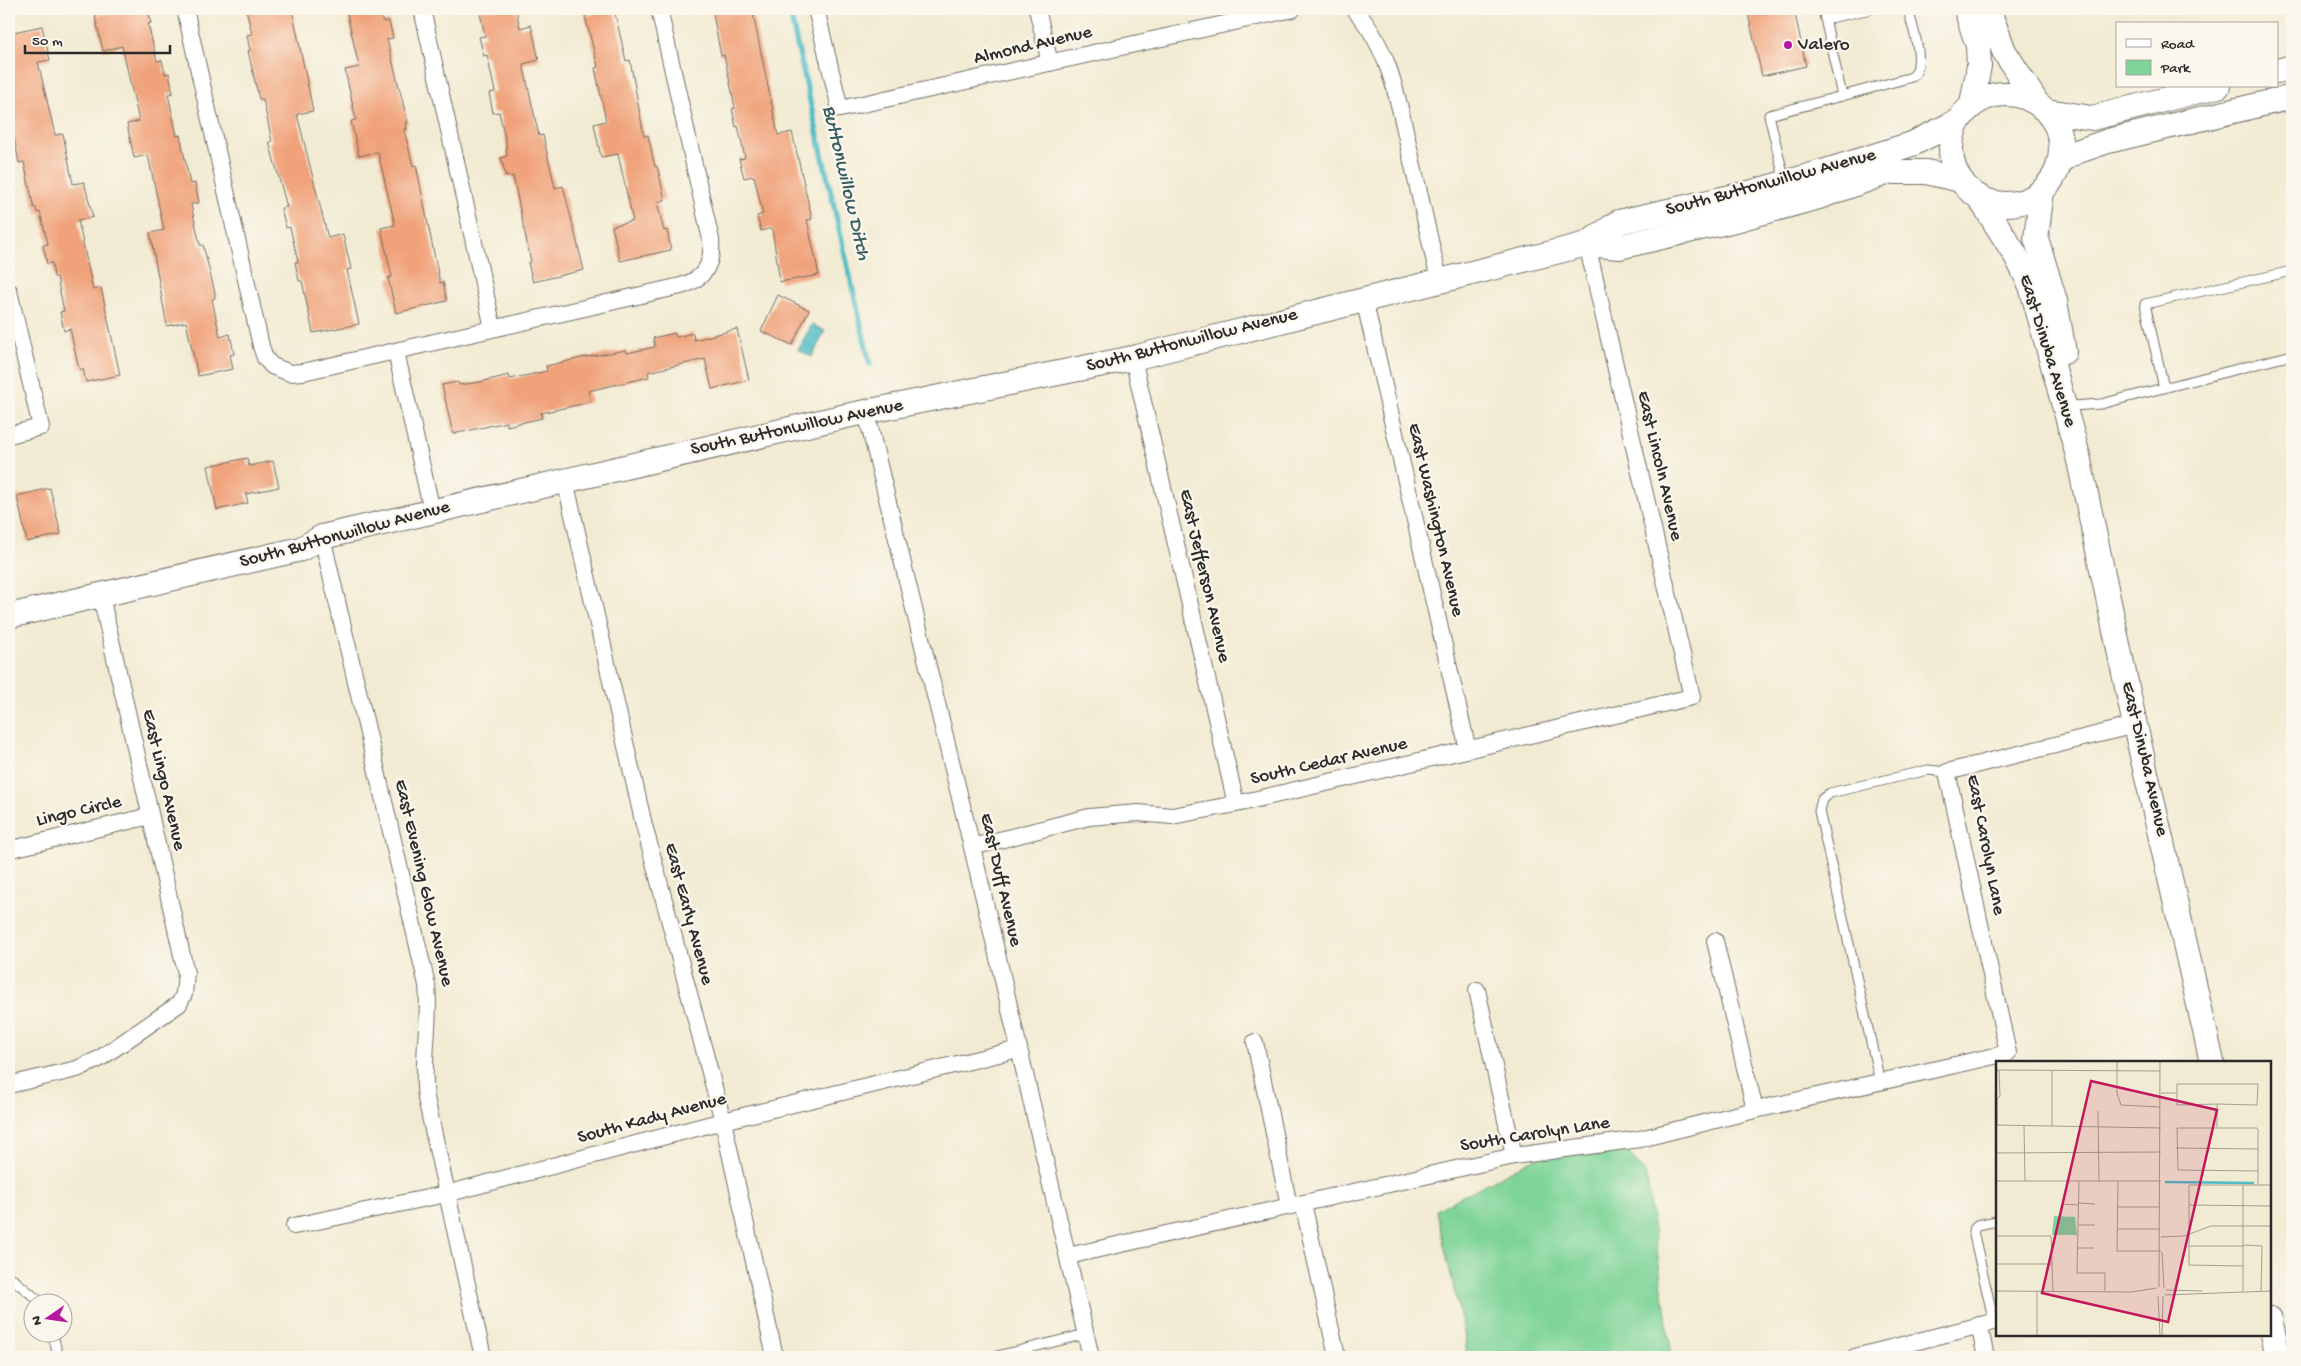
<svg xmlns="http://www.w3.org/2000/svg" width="2301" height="1366" font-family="'Gochi Hand',sans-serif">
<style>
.green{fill:#7ed498;stroke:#548062}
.water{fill:#4ebcc5;stroke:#3c7478}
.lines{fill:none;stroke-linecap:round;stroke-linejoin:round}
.stream{stroke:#4ebcc5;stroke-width:5.5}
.building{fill:#f0a37a}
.lane-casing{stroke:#716e66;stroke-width:11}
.street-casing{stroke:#716e66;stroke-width:18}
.secondary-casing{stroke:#716e66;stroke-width:26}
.lane{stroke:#fff;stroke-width:9}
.street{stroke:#fff;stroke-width:16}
.secondary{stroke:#fff;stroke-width:24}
.poi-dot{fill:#b5179e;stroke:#fbf7ec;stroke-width:2}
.labels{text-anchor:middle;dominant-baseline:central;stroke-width:4.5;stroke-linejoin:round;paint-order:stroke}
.poi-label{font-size:19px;fill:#2b2b2b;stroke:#fbf7ec;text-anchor:start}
.street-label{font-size:19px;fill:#2b2b2b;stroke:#fbf7ec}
.water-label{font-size:20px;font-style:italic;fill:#375e61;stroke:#fbf7ec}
.inset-river{fill:none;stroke:#4ebcc5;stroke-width:2.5}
.inset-road{fill:none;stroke:#a29e90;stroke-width:1}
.view{fill:#c2185b;fill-opacity:0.15;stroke:#c2185b;stroke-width:2.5}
.inset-edge{fill:none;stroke:#2b2b2b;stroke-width:2.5}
</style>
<rect width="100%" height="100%" fill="#fbf7ec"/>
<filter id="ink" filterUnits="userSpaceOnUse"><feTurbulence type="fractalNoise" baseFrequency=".02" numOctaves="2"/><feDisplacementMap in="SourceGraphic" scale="10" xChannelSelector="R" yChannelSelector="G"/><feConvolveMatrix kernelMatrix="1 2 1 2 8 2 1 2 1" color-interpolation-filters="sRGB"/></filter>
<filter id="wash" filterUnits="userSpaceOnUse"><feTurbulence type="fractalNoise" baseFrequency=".0096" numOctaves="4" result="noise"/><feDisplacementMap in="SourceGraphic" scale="20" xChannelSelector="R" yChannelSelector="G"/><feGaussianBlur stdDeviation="1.12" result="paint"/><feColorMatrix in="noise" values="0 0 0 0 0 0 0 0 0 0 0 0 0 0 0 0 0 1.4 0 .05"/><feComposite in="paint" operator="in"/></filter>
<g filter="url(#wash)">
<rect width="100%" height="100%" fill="#f2ebd3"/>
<path class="green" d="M1622,1145L1646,1174L1672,1357H1467L1465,1337L1436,1210L1557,1147Z"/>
<path class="water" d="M812,324L825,331L812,357L798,350Z"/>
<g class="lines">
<path class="stream" d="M789,9L870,364"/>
</g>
<g id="blocks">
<g class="building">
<path d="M125,9H148L151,23L148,24L157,61L162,60L165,74L169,73L173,93L168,94L177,136L180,135L190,184L195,183L199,203L191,204L200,245H203L215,293V298L212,299L220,337L230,334L234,354L230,355L233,369L198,376L186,322L167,326L150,233L164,230L148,155L134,158L127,124L139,121L122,46L103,51L95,16Z"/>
<path d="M246,9H292L313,111L297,114L328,238L343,234L351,269L347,270L359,324L313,333L302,281H299L295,262H298L290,227L286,228L281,208L287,207L269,142H272L263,99H259L248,51H250L247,35L252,34Z"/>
<path d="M364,9H380L383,22L389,21L393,38L387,39L408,123H406L407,129H404L413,166L416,165L440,283L443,282L447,301L396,313L388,278L392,277L381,228L395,225L378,152L359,156L351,121L356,120L345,70L359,67L347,13Z"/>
<path d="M479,9H516L520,28L531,25L539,60L523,64L539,136L543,135L555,188L563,186L584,270L533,282L528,263L531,262L513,176L506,177L501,158L507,156L506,143L499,112L493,113L489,93L495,92L487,55L484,56L479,37L485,36Z"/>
<path d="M614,9L626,61L630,60L644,136L648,135L655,167L657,166L665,200L657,202L664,231L667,230L671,250L620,261L612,226L633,221L618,154L601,157L594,124L606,121L595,68L598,67L585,16Z"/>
<path d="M712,9H752L778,135L792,132L812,219L807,220L819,275L780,282L772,228L761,231L757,216L763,214L754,176L744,178L739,159L745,158L738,126L736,127L732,109L735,108L732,92L724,55L721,56Z"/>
<path d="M1747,9H1794L1806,66L1762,76Z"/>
<path d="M42,26L50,60L38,62L55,135L63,134L73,184L84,182L93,217L78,220L93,290L101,288L120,375L86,382L83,369H79L70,329L64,331L60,312L64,311L57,277H54L52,263L47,264L43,245L48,244L40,212L37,213L36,208H34L24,162L19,163L9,111V104L12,103L9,91V33Z"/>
<path d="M778,295L809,310L792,345L761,331Z"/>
<path d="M737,329L749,380L712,389L705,359L648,372L649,377L588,391L591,402L541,413L542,418L507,426V422L453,434L442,385L458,382L459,385L480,382L509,375L510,379L547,371L546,366L581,358L626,350L627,353L655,347L653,338L675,333L676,337L693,333L694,340Z"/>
<path d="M247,458L249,466L273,461L279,487L246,494L248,503L217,510L208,466Z"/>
<path d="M50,488L61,534L27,542L17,496Z"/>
</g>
</g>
</g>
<g filter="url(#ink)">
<use href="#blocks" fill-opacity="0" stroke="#716e66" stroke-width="1"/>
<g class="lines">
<defs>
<g id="lane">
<path d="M1825,19L1871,9"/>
<path d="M1842,96L1912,77C1927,65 1912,26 1908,9"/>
<path d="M1785,182L1769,115L1842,96L1823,9"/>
<path d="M2164,388L2145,304L2292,271"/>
<path d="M2072,406L2101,404L2292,355"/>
<path d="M1880,1082L1819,811L1822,799L1830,793L1928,770L1947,772"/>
<path d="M9,1276L43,1304"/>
<path d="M1994,1322L1973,1231L1977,1225L1997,1221"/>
<path d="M53,1334L58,1357"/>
<path d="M993,1357L1086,1334"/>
</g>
<g id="street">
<path d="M185,9L261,346L265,358L272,366L290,373L303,372L681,286C705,279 713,264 711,240L659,9"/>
<path d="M422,9L493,328"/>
<path d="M816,9L840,109L1293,9"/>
<path d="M1037,9L1050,63"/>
<path d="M1354,9C1391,49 1399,105 1411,157C1420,198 1430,239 1439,280"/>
<path d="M9,291L41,427L9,435"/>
<path d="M1364,299L1468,750"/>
<path d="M396,352L432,511"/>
<path d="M1133,358L1236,804"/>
<path d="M866,412L972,847L1091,1357"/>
<path d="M565,480L644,825L723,1121L775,1357"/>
<path d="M322,537L427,985C431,1023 421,1060 426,1098L483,1357"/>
<path d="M972,847L1089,817L1138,813L1172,816L1236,804L1692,697L1587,244"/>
<path d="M16,848L150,816"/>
<path d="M1715,941L1755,1110"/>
<path d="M1477,990L1514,1156"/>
<path d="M1255,1042L1289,1206"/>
<path d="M9,1085L77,1069L99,1059L179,1004L184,994L186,973L101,596"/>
<path d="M1303,1203L1337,1357"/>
<path d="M294,1226L446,1194L723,1121L1019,1049"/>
<path d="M1068,1256L1514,1156L1640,1139L1755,1110L2008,1053L1947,772L2135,725"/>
<path d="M1979,1325L1986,1357"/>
<path d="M1855,1357L1997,1321"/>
</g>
<g id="secondary">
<path d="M1966,9L1978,46L1979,66L1972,104"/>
<path d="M1988,9L2004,51L2035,100"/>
<path d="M2277,71L2292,67"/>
<circle cx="2006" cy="149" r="55"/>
<path d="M2047,111L2092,118L2218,86"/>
<path d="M2059,162L2076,152L2108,141L2292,97"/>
<path d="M2042,191L2036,238L2055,301L2064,352"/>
<path d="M1979,197L2016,256L2031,286L2078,456L2135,725L2212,1062"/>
<path d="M1587,244L1619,222L1749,193L1826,171L1912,144L1956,122"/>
<path d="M9,616L301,549L322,537L846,416L1133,358L1587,244L1619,247L1739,219L1819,197L1889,172H1926L1961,180"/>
<path d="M2270,1319L2278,1357"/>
</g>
</defs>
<use href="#lane" class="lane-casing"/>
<use href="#street" class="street-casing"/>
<use href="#secondary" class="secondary-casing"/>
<use href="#lane" class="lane"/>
<use href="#street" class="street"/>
<use href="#secondary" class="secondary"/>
</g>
</g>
<circle class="poi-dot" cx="1788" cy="45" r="5"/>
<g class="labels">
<g class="poi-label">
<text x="1798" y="45">Valero</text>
</g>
<g class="street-label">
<text transform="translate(1033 46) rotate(-13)">Almond Avenue</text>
<text transform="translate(1771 183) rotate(-15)">South Buttonwillow Avenue</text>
<text transform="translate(1192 341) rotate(-14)">South Buttonwillow Avenue</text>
<text transform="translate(2047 351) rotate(73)">East Dinuba Avenue</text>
<text transform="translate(797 428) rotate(-12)">South Buttonwillow Avenue</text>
<text transform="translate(1659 466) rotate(77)">East Lincoln Avenue</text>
<text transform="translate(1435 520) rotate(77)">East Washington Avenue</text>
<text transform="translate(345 535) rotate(-15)">South Buttonwillow Avenue</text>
<text transform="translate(1204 576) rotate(77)">East Jefferson Avenue</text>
<text transform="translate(2144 759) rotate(77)">East Dinuba Avenue</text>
<text transform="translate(1329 762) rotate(-13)">South Cedar Avenue</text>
<text transform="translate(163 780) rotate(77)">East Lingo Avenue</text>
<text transform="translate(79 812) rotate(-13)">Lingo Circle</text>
<text transform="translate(1985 845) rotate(79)">East Carolyn Lane</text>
<text transform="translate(1000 880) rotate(77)">East Duff Avenue</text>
<text transform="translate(423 883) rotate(77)">East Evening Glow Avenue</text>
<text transform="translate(688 914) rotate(75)">East Early Avenue</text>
<text transform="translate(652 1119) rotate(-15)">South Kady Avenue</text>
<text transform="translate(1535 1135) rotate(-9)">South Carolyn Lane</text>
</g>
<g class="water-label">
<text transform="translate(845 183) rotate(77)">Buttonwillow Ditch</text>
</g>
</g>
<g transform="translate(1996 1061)">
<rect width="275" height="275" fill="#f2ebd3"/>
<path d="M58,155L79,156L81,174H56Z" fill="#7ed498"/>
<path class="inset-river" d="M169,121L258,122"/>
<path class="inset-road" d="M121,0V33L125,44L164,46M0,9L164,10M56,9V65M165,32H181M1,38L4,35L3,9M221,43L181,44V23H262L261,44L221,43V66M102,50L103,121M0,64L165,67M1,64V38M28,64L29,120M180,87L262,88M0,92L165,91M262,110L182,109L181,67H261L262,69V124M0,120H165M83,121L81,212H109V230M122,121L121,190H165M83,142L99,143M66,143L83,144M193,144L275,145M121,146H164M82,164H99M121,168H164M0,175H55L57,230M165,176L188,175L215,165H275M247,184L266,185L265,230M193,185H247M82,187H98M166,191L168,227M0,203H57M247,205L193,204V124H275M163,226L164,0M170,229L206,230M0,230L135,231L161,227M41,230V275M247,230V124M169,234L275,230M162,235L164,275M166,275L167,235"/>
<path class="view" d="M95,20L221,49L172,261L46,232Z"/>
<rect width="275" height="275" class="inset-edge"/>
</g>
<rect width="2301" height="1366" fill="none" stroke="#fbf7ec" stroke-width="30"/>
<rect x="2116" y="22" width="162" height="65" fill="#fbf7ec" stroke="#a8a59f"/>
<rect x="2126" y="39" width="25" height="8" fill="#ffffff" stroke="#a8a59f"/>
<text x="2161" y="48" font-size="15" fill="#2b2b2b">Road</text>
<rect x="2126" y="60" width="25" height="15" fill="#7ed498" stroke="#a8a59f"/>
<text x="2161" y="72" font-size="15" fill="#2b2b2b">Park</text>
<g transform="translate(48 1318) rotate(257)"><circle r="24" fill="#fbf7ec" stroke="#a8a59f"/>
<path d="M0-4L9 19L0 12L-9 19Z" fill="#b5179e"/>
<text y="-8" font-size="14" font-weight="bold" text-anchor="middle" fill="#2b2b2b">N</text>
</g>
<path d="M25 45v8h145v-8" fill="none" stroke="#2b2b2b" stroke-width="2.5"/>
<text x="32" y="45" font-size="15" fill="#2b2b2b" stroke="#fbf7ec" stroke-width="4" paint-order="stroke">50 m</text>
</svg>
